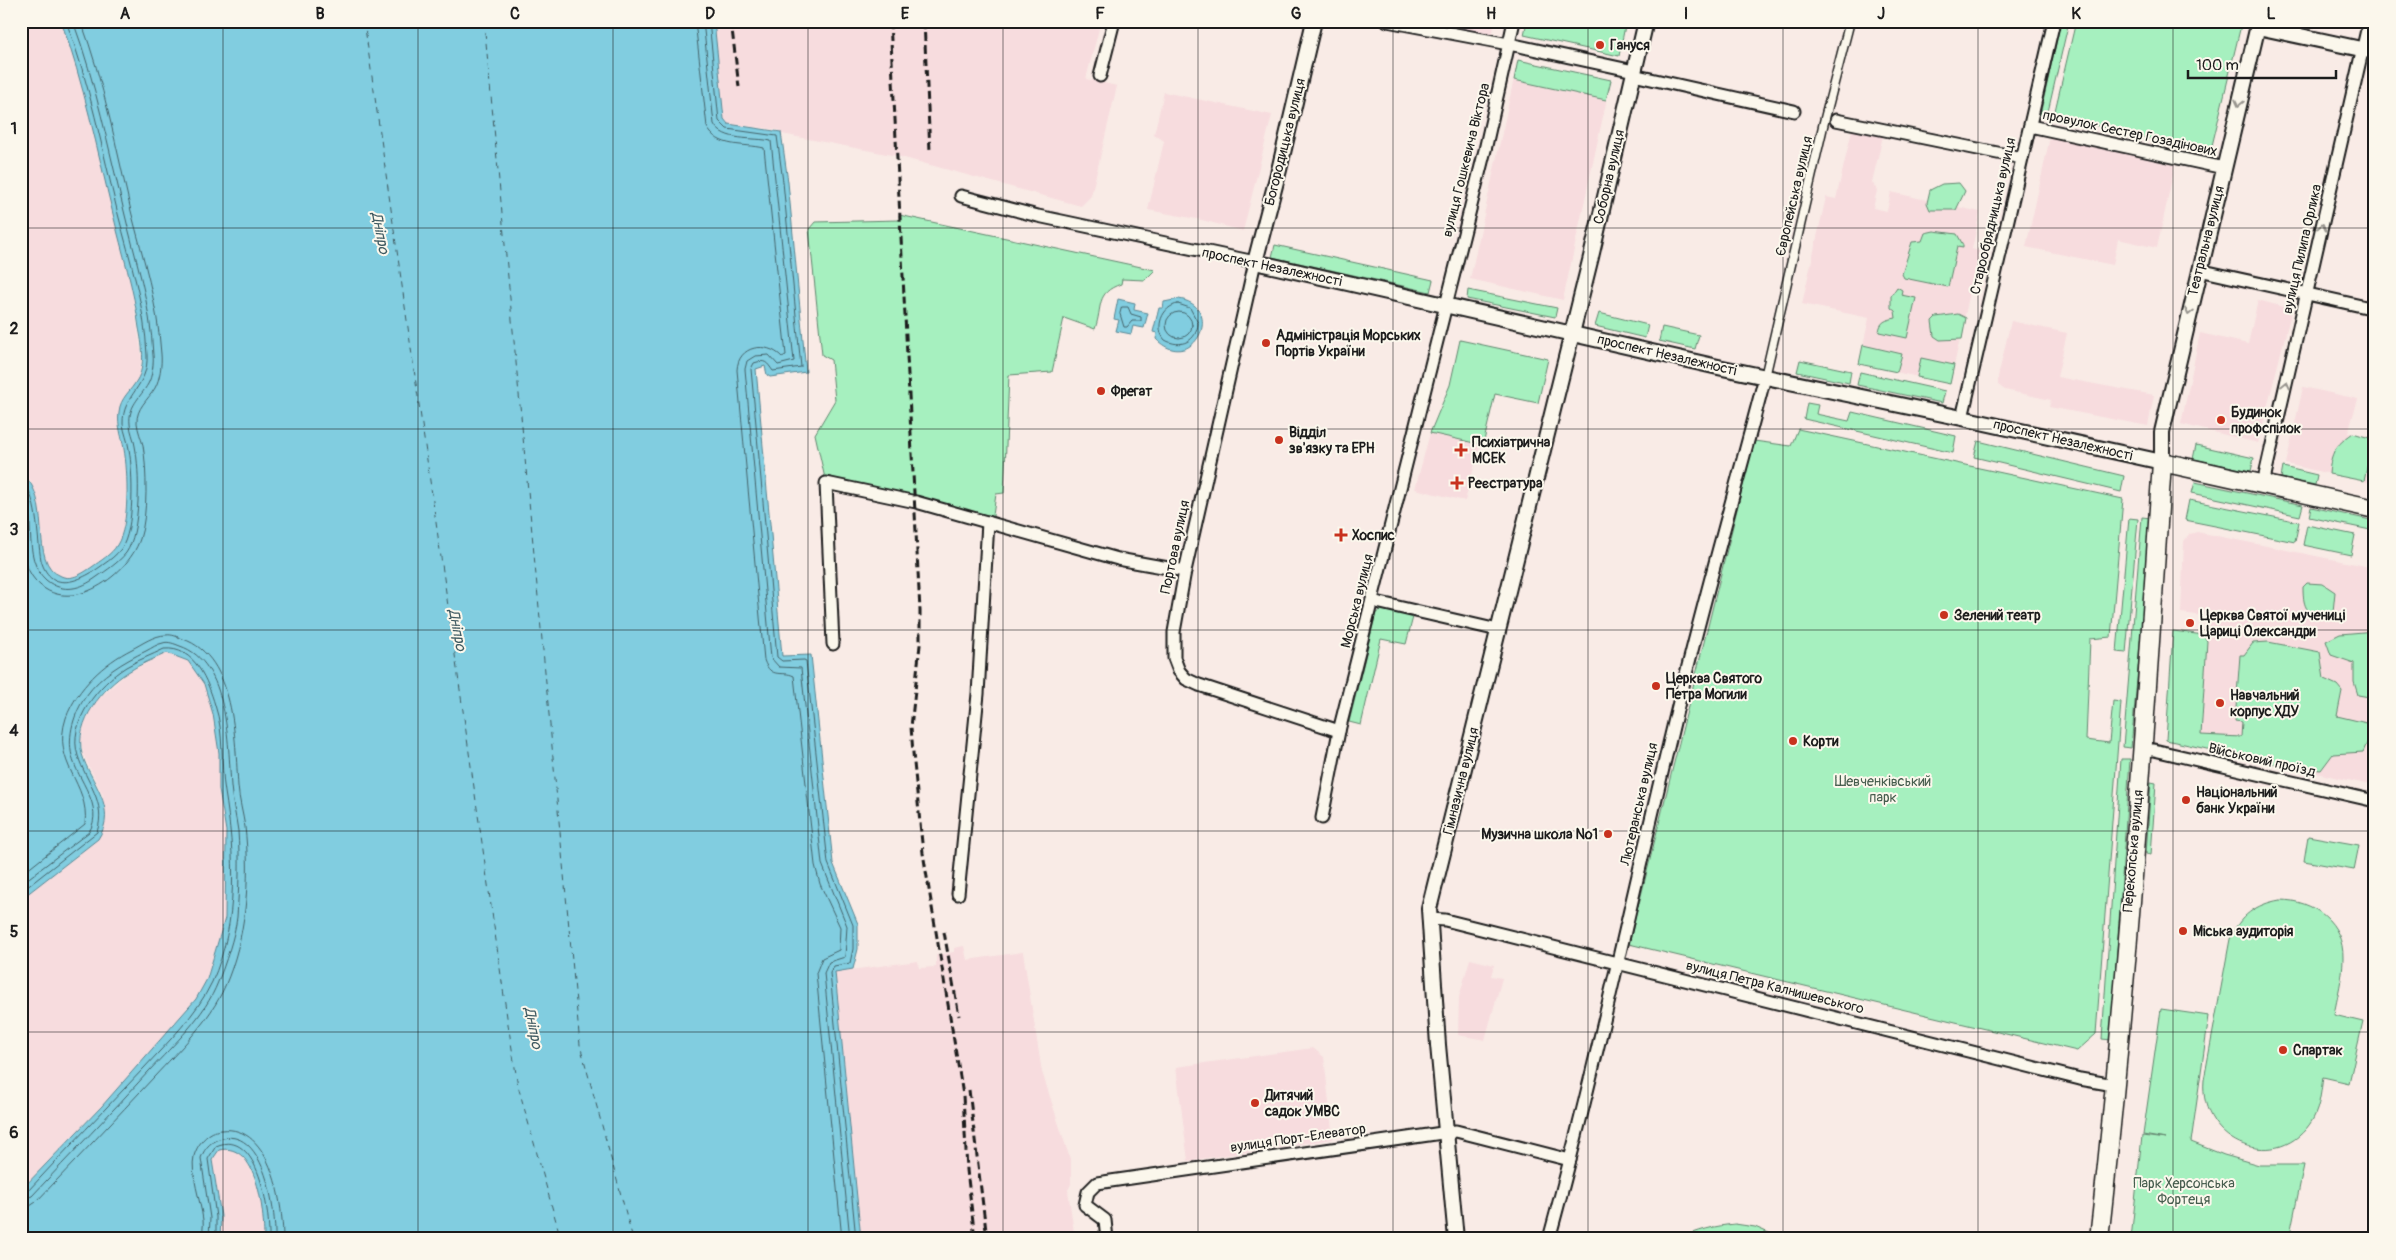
<svg xmlns="http://www.w3.org/2000/svg" width="2396" height="1260" font-family="Pangolin,sans-serif">
<style>
.built{fill:#f7dcde}
.green{fill:#a6f0bf;stroke:#61866e}
.water{fill:#81cde0;stroke:#598692}
.lines{fill:none;stroke-linecap:round;stroke-linejoin:round}
.shore{stroke:#44636a;stroke-width:1}
.ferry{stroke:#3f5a61;stroke-width:1;stroke-dasharray:6 5;stroke-linecap:butt}
.pedestrian-casing{stroke:#1c1c1c;stroke-width:11}
.minor-casing{stroke:#1c1c1c;stroke-width:15}
.tertiary-casing{stroke:#1c1c1c;stroke-width:18}
.primary-casing{stroke:#1c1c1c;stroke-width:21}
.pedestrian{stroke:#fbf7ec;stroke-width:8}
.minor{stroke:#fbf7ec;stroke-width:11}
.tertiary{stroke:#fbf7ec;stroke-width:14}
.primary{stroke:#fbf7ec;stroke-width:18}
.rail{stroke:#1c1c1c;stroke-width:3;stroke-dasharray:8 4;stroke-linecap:butt}
.oneway{stroke:#97948e}
.grid{fill:none;stroke:#1c1c1c;stroke-width:1;stroke-opacity:0.55}
.poi-dot{fill:#c8321e;stroke:#fbf7ec;stroke-width:2}
.labels{text-anchor:middle;dominant-baseline:central;stroke-width:4;stroke-linejoin:round;paint-order:stroke}
.poi-label{font-size:14px;font-weight:bold;fill:#1c1c1c;stroke:#fbf7ec;text-anchor:start}
.street-label{font-size:14px;fill:#1c1c1c;stroke:#fbf7ec}
.park-label{font-size:14px;fill:#455c4d;stroke:#fbf7ec}
.water-label{font-size:15px;font-style:italic;fill:#3f5a61;stroke:#fbf7ec}
.neatline{fill:none;stroke:#1c1c1c;stroke-width:2}
.grid-label{font-size:16px;text-anchor:middle;font-weight:bold;fill:#1c1c1c}
</style>
<rect width="100%" height="100%" fill="#f9ebe6"/>
<filter id="ink" filterUnits="userSpaceOnUse"><feTurbulence type="fractalNoise" baseFrequency=".02" numOctaves="2"/><feDisplacementMap in="SourceGraphic" scale="10" xChannelSelector="R" yChannelSelector="G"/><feConvolveMatrix kernelMatrix="1 2 1 2 8 2 1 2 1" color-interpolation-filters="sRGB"/></filter>
<g filter="url(#ink)">
<g class="built">
<path d="M21,21H61L77,64L131,282L142,357L139,378L121,402L118,425L124,448L127,477L125,520L122,533L117,546L108,555L82,574L72,578L61,577L47,565L31,481L21,473Z"/>
<path d="M714,21H1101L1086,79L1117,86L1091,196L1081,206L897,156L782,134L778,130L728,124L724,119Z"/>
<path d="M1416,21H1495L1492,37Z"/>
<path d="M1518,60L1611,80L1563,300L1470,279Z"/>
<path d="M1164,92L1272,115L1243,231L1202,220L1148,210L1164,141L1154,134Z"/>
<path d="M1852,130L1883,136L1872,182L1877,190L1873,208L1887,211L1891,192L1980,212L1972,249L1979,251L1950,384L1859,364L1869,318L1802,304L1826,197L1836,199Z"/>
<path d="M2050,137L2175,165L2157,248L2118,239L2113,265L2026,247Z"/>
<path d="M2258,300L2287,308L2291,313L2258,443L2181,424L2200,333L2248,344Z"/>
<path d="M2011,321L2067,333L2057,377L2154,395L2148,426L2049,407L2051,400L2005,390L1998,385V377Z"/>
<path d="M2303,387L2358,399L2348,433L2374,437L2368,463L2375,464V484L2286,464Z"/>
<path d="M1430,433L1480,445L1465,501L1415,489Z"/>
<path d="M2197,532L2375,568V786L2166,740L2173,631L2204,635L2206,616L2181,613L2184,541L2190,534Z"/>
<path d="M167,653L188,661L204,684L213,714L219,753V789L226,831L225,918L207,979L196,1000L102,1106L21,1190V899L98,839L101,834L103,828V796L83,754L81,740L84,724L94,703L128,672Z"/>
<path d="M964,946L967,960L1023,952L1042,1072L1071,1162V1184L1068,1190L1075,1239H861L835,972L918,961L919,968L936,967V955L954,952V948Z"/>
<path d="M1470,959L1494,965L1491,976L1502,978L1485,1040L1458,1035L1459,997Z"/>
<path d="M1313,1048L1324,1057L1333,1139L1188,1161L1176,1067Z"/>
<path d="M227,1148L237,1151L247,1162L257,1185L264,1212V1239H220L221,1216L212,1160L219,1150Z"/>
</g>
<g class="green">
<path d="M1527,21H1626L1619,56L1524,35Z"/>
<path d="M2061,21H2069L2047,116L2040,115Z"/>
<path d="M2076,21H2242L2210,154L2054,115Z"/>
<path d="M1518,60L1611,80L1606,100L1514,80Z"/>
<path d="M1959,183L1965,191L1956,210H1930L1927,203L1930,190L1942,184Z"/>
<path d="M899,215L1155,270L1145,280L1122,279L1121,284C1095,293 1103,306 1095,329L1064,318L1052,372L1009,375L1004,493L996,494L992,523L826,483L815,434L835,400L831,360L822,355L809,229L815,222L899,220Z"/>
<path d="M1934,231L1957,234L1963,245V248L1957,247L1948,287L1904,278L1902,274L1912,242L1922,241L1925,233Z"/>
<path d="M1275,245L1433,280L1430,292L1272,257Z"/>
<path d="M1897,287L1902,290L1901,295L1916,298L1907,338L1879,332C1880,321 1886,320 1896,318L1895,311L1891,308V296Z"/>
<path d="M1468,290L1557,308L1555,317L1467,299Z"/>
<path d="M1599,313L1648,325L1645,338L1595,326Z"/>
<path d="M1958,314L1966,318L1962,339L1940,340L1934,336L1932,321L1936,317Z"/>
<path d="M1662,327L1699,335L1695,349L1659,341Z"/>
<path d="M1460,340L1548,359L1538,403L1495,394L1483,445L1430,433L1450,385Z"/>
<path d="M1863,345L1902,354L1897,372L1859,364Z"/>
<path d="M1921,358L1954,365L1950,384L1917,377Z"/>
<path d="M1800,360L1851,371L1849,383L1797,372Z"/>
<path d="M1860,372L1945,391L1942,403L1857,385Z"/>
<path d="M1807,403L1818,405L1816,414L1849,421L1852,412L1956,436L1953,453L1804,419Z"/>
<path d="M1798,429L2123,499L2111,637L2090,639L2086,740L2109,743L2113,701L2121,702L2096,1034L2077,1051L1629,944L1754,441L1791,446Z"/>
<path d="M2353,433L2373,439L2375,461L2368,463L2364,481L2329,474C2331,451 2335,446 2353,433Z"/>
<path d="M1978,441L2124,476L2121,492L1974,457Z"/>
<path d="M2196,445L2254,458L2251,471L2193,459Z"/>
<path d="M2283,467L2317,475L2315,485L2281,478Z"/>
<path d="M2195,482L2303,505L2300,516L2192,493Z"/>
<path d="M2189,500L2299,522L2295,542L2185,520Z"/>
<path d="M2311,507L2375,521V531L2309,517Z"/>
<path d="M2142,517L2151,518L2131,748L2123,747Z"/>
<path d="M2129,518L2138,519L2126,653L2117,652Z"/>
<path d="M2307,525L2355,535L2351,555L2303,545Z"/>
<path d="M2307,583L2323,584L2335,592L2333,612L2322,618C2305,614 2303,604 2303,587Z"/>
<path d="M1382,609L1413,617L1406,644L1381,639L1361,725L1349,722L1376,613Z"/>
<path d="M2173,631L2204,635L2207,641L2201,735L2241,737L2242,722L2235,721L2240,655H2244L2253,643L2268,642L2320,652L2324,679L2337,685L2342,691L2337,716L2375,725L2363,752L2333,754L2321,770L2284,766L2166,740Z"/>
<path d="M2375,631V698L2358,695L2354,682V663L2331,655L2326,641L2340,634Z"/>
<path d="M2121,759H2130L2111,1040L2102,1039Z"/>
<path d="M2151,782L2156,783L2151,855L2146,854Z"/>
<path d="M2308,836L2359,845L2354,870L2304,861Z"/>
<path d="M2280,900C2314,900 2344,923 2343,958C2343,977 2337,997 2334,1015L2363,1022L2349,1083L2323,1077C2321,1091 2320,1106 2313,1119C2280,1176 2198,1144 2204,1080L2230,939C2239,916 2256,904 2280,900Z"/>
<path d="M2161,1009L2209,1016L2191,1142L2224,1155L2259,1165H2304L2290,1234L2308,1239H2131L2142,1136L2166,1139L2143,1135Z"/>
<path d="M1735,1224L1755,1227L1783,1239H1679C1698,1230 1714,1226 1735,1224Z"/>
</g>
<g class="water">
<path d="M61,21H714L724,119L728,124L781,132L788,182L806,372L770,377L767,375L765,366L756,369L782,656L811,655L833,863L858,924V949L853,969L835,972L861,1239H264C264,1213 258,1141 219,1150L212,1160L221,1216L220,1239H21V1190L102,1106L196,999L207,979L225,918L226,831L219,789V753L213,714L204,684L188,661L167,653C154,659 140,664 128,672C103,688 74,721 82,754C90,782 119,808 98,839L21,899V473C55,498 27,563 61,576C72,581 83,573 92,567C100,561 112,554 117,545C130,525 128,472 124,449C122,436 117,425 119,412C120,398 131,391 137,380C146,366 142,343 139,328C134,289 122,252 113,214C97,149 84,84 61,21Z"/>
<path d="M1118,299L1135,303L1134,310L1148,313L1144,328L1133,326L1131,334L1116,331L1119,320L1114,319Z"/>
<path d="M1179,299C1227,307 1192,376 1156,339L1157,333L1153,332L1159,308H1163L1164,302Z"/>
</g>
<g class="lines">
<g class="shore">
<path d="M695,21L707,127C718,149 744,143 764,148L786,355L782,357C767,341 738,345 737,370L764,660C771,680 782,670 794,676L815,865L820,884L840,927L839,950L822,958L816,973L842,1239"/>
<path d="M703,21L714,124C723,142 754,137 771,141L794,361L778,365L769,355L755,356L747,361L745,369L771,658L779,667L801,668L822,864L847,926L845,957L829,962L824,973L850,1239"/>
<path d="M709,21L719,121L727,129L777,136L783,182L801,367L773,371C767,363 766,359 754,363L751,369L777,657L782,661L804,660L806,661L828,863L853,925V949L850,963L834,966L830,973L856,1239"/>
<path d="M1178,304L1190,308L1198,323C1197,341 1181,349 1165,340C1154,328 1162,306 1178,304Z"/>
<path d="M1122,307H1128L1131,314L1141,317V321H1132L1127,327H1124L1120,314Z"/>
<circle cx="1179" cy="325" r="13"/>
<path d="M21,480C38,493 37,538 41,560C51,596 83,580 104,564C110,560 116,555 121,549C135,529 133,473 129,449C128,441 124,432 123,424C122,394 149,387 147,355C145,307 130,260 118,214C102,149 90,84 66,21"/>
<path d="M21,488C39,512 20,557 46,580C63,594 81,589 97,577C107,570 118,563 126,553C141,532 140,471 135,446C134,438 130,431 130,424C128,406 140,398 148,384C152,377 154,363 153,355C151,305 135,258 124,211C108,147 96,83 73,21"/>
<path d="M21,521C23,538 22,562 32,576C63,621 127,578 140,539C148,515 147,470 143,445C141,438 138,431 137,423C136,408 148,400 155,388C160,379 162,364 161,354C158,305 143,258 131,211C116,147 104,83 81,21"/>
<path d="M21,875L85,824C90,783 51,764 66,718C77,688 104,663 132,649C142,644 154,635 166,635C172,634 178,637 183,639C236,657 235,741 238,786C239,800 243,814 245,827C251,879 246,938 225,986C210,1021 179,1050 154,1077C115,1119 76,1160 36,1202L30,1206L21,1207"/>
<path d="M21,884L89,832C105,806 77,780 72,756C67,736 74,713 86,696C101,675 123,662 146,651C152,648 157,644 163,643C168,641 175,644 180,646C229,662 228,744 231,786C232,801 236,816 238,831C240,859 239,889 237,917C235,936 225,964 218,982C205,1016 174,1044 149,1071C111,1113 71,1154 32,1196L21,1200"/>
<path d="M21,892L97,832C107,802 86,782 78,756C67,722 99,684 126,667C138,660 152,655 164,649C195,646 208,682 215,705C225,735 220,763 225,792C235,854 239,922 212,982C197,1014 168,1042 144,1068C105,1109 66,1150 27,1192L21,1193"/>
<path d="M202,1239C202,1232 204,1226 203,1220C201,1202 190,1173 194,1156C197,1145 206,1134 216,1131C270,1118 283,1202 283,1239"/>
<path d="M209,1239L210,1218L201,1158C205,1147 212,1140 223,1138C265,1129 276,1211 275,1239"/>
<path d="M216,1239V1217L208,1159L216,1146C259,1127 270,1213 269,1239"/>
</g>
<g class="ferry">
<path d="M364,21L508,1024L518,1086L561,1239"/>
<path d="M484,21L580,1045L633,1239"/>
</g>
<defs>
<path id="pedestrian" d="M1765,377L1824,122L1850,21"/>
<g id="minor">
<path d="M1387,21L1519,46L1634,71"/>
<path d="M1633,75L1794,111"/>
<path d="M1100,76L1114,21"/>
<path d="M1836,120L2022,158"/>
<path d="M2030,126L2224,168"/>
<path d="M961,196L1038,216L1255,262L1185,571L1174,632V658L1179,671L1186,679L1199,685L1339,731"/>
<path d="M2199,270L2375,309"/>
<path d="M1962,418L2054,21"/>
<path d="M2263,484L2369,21"/>
<path d="M1372,601L1498,630"/>
<path d="M833,644L826,483L916,502L1118,559L1185,571"/>
<path d="M2142,750H2154L2375,801"/>
<path d="M1322,818L1339,731L1485,150L1514,21"/>
<path d="M958,894L978,694L988,522"/>
<path d="M1429,919L1445,920L2080,1079L2114,1085"/>
<path d="M1107,1239L1105,1220L1085,1205L1088,1192L1097,1183L1456,1131L1570,1160"/>
<path d="M1549,1239C1595,1071 1631,900 1672,731C1700,612 1734,495 1765,377"/>
</g>
<g id="tertiary">
<path d="M1314,21L1279,170L1255,262L1718,367L1962,418L2162,462V432L2259,21"/>
<path d="M2258,27L2375,52"/>
<path d="M1456,1239L1438,1045L1429,909L1591,257L1646,21"/>
</g>
<path id="primary" d="M2099,1239C2128,981 2145,721 2162,462L2375,509"/>
</defs>
<use href="#pedestrian" class="pedestrian-casing"/>
<use href="#minor" class="minor-casing"/>
<use href="#tertiary" class="tertiary-casing"/>
<use href="#primary" class="primary-casing"/>
<use href="#pedestrian" class="pedestrian"/>
<use href="#minor" class="minor"/>
<use href="#tertiary" class="tertiary"/>
<use href="#primary" class="primary"/>
<g class="rail">
<path d="M731,21L739,87"/>
<path d="M890,21L920,611V645L911,727L913,753L923,853L963,1095L967,1170L975,1239"/>
<path d="M924,21L930,151"/>
<path d="M944,932L959,1016"/>
<path d="M969,1090L987,1239"/>
</g>
</g>
<defs><path id="oneway-chevron" d="M-2-3.5L2.5 0L-2 3.5" fill="none" stroke-width="1.6" stroke-linecap="round" stroke-linejoin="round" transform="scale(1.25)"/></defs>
<g class="oneway">
<use href="#oneway-chevron" transform="translate(2239 103) rotate(103)"/>
<use href="#oneway-chevron" transform="translate(2322 227) rotate(-77)"/>
<use href="#oneway-chevron" transform="translate(2189 312) rotate(103)"/>
<use href="#oneway-chevron" transform="translate(2286 385) rotate(-77)"/>
</g>
</g>
<path class="grid" d="M223,21V1239M418,21V1239M613,21V1239M808,21V1239M1003,21V1239M1198,21V1239M1393,21V1239M1588,21V1239M1783,21V1239M1978,21V1239M2173,21V1239M21,228H2375M21,429H2375M21,630H2375M21,831H2375M21,1032H2375"/>
<g class="poi-dot">
<circle cx="1600" cy="45" r="5"/>
<circle cx="1266" cy="343" r="5"/>
<circle cx="1101" cy="391" r="5"/>
<circle cx="2221" cy="420" r="5"/>
<circle cx="1279" cy="440" r="5"/>
<path d="M1458.5 442.5h5v5h5v5h-5v5h-5v-5h-5v-5h5z"/>
<path d="M1454.5 475.5h5v5h5v5h-5v5h-5v-5h-5v-5h5z"/>
<path d="M1338.5 527.5h5v5h5v5h-5v5h-5v-5h-5v-5h5z"/>
<circle cx="1944" cy="615" r="5"/>
<circle cx="2190" cy="623" r="5"/>
<circle cx="1656" cy="686" r="5"/>
<circle cx="2220" cy="703" r="5"/>
<circle cx="1793" cy="741" r="5"/>
<circle cx="2186" cy="800" r="5"/>
<circle cx="1608" cy="834" r="5"/>
<circle cx="2183" cy="931" r="5"/>
<circle cx="2283" cy="1050" r="5"/>
<circle cx="1255" cy="1103" r="5"/>
</g>
<g class="labels">
<g class="poi-label">
<text x="1610" y="45">Гануся</text>
<text x="1276" y="335">Адміністрація Морських<tspan x="1276" dy="16">Портів України</tspan></text>
<text x="1111" y="391">Фрегат</text>
<text x="2231" y="412">Будинок<tspan x="2231" dy="16">профспілок</tspan></text>
<text x="1289" y="432">Відділ<tspan x="1289" dy="16">зв'язку та ЕРН</tspan></text>
<text x="1472" y="442">Психіатрична<tspan x="1472" dy="16">МСЕК</tspan></text>
<text x="1468" y="483">Реєстратура</text>
<text x="1352" y="535">Хоспис</text>
<text x="1954" y="615">Зелений театр</text>
<text x="2200" y="615">Церква Святої мучениці<tspan x="2200" dy="16">Цариці Олександри</tspan></text>
<text x="1666" y="678">Церква Святого<tspan x="1666" dy="16">Петра Могили</tspan></text>
<text x="2230" y="695">Навчальний<tspan x="2230" dy="16">корпус ХДУ</tspan></text>
<text x="1803" y="741">Корти</text>
<text x="2196" y="792">Національний<tspan x="2196" dy="16">банк України</tspan></text>
<text x="1598" y="834" text-anchor="end">Музична школа №1</text>
<text x="2193" y="931">Міська аудиторія</text>
<text x="2293" y="1050">Спартак</text>
<text x="1265" y="1095">Дитячий<tspan x="1265" dy="16">садок УМВС</tspan></text>
</g>
<g class="street-label">
<text transform="translate(2130 133) rotate(12)">провулок Сестер Гозадінових</text>
<text transform="translate(1285 142) rotate(-76)">Богородицька вулиця</text>
<text transform="translate(1466 160) rotate(-76)">вулиця Гошкевича Віктора</text>
<text transform="translate(1609 177) rotate(-77)">Соборна вулиця</text>
<text transform="translate(1794 196) rotate(-77)">Європейська вулиця</text>
<text transform="translate(1993 216) rotate(-77)">Старообрядницька вулиця</text>
<text transform="translate(2206 241) rotate(-76)">Театральна вулиця</text>
<text transform="translate(2302 249) rotate(-77)">вулиця Пилипа Орлика</text>
<text transform="translate(1272 267) rotate(12)">проспект Незалежності</text>
<text transform="translate(1667 355) rotate(13)">проспект Незалежності</text>
<text transform="translate(2063 440) rotate(13)">проспект Незалежності</text>
<text transform="translate(1175 547) rotate(-78)">Портова вулиця</text>
<text transform="translate(1357 601) rotate(-76)">Морська вулиця</text>
<text transform="translate(2262 760) rotate(13)">Військовий проїзд</text>
<text transform="translate(1461 781) rotate(-76)">Гімназична вулиця</text>
<text transform="translate(1639 804) rotate(-77)">Лютеранська вулиця</text>
<text transform="translate(2133 851) rotate(-85)">Перекопська вулиця</text>
<text transform="translate(1775 987) rotate(14)">вулиця Петра Калнишевського</text>
<text transform="translate(1298 1138) rotate(-8)">вулиця Порт-Елеватор</text>
</g>
<g class="park-label">
<text x="1883" y="781">Шевченківський<tspan x="1883" dy="16">парк</tspan></text>
<text x="2184" y="1183">Парк Херсонська<tspan x="2184" dy="16">Фортеця</tspan></text>
</g>
<g class="water-label">
<text transform="translate(380 233) rotate(79)">Дніпро</text>
<text transform="translate(457 630) rotate(79)">Дніпро</text>
<text transform="translate(533 1028) rotate(79)">Дніпро</text>
</g>
</g>
<rect width="2396" height="1260" fill="none" stroke="#fbf7ec" stroke-width="55"/>
<path d="M2188 70v8h148v-8" fill="none" stroke="#1c1c1c" stroke-width="2.5"/>
<text x="2196" y="70" font-size="15" fill="#1c1c1c" stroke="#fbf7ec" stroke-width="4" paint-order="stroke">100 m</text>
<rect x="28" y="28" width="2340" height="1204" class="neatline"/>
<g class="grid-label">
<text x="125" y="19">A</text>
<text x="320" y="19">B</text>
<text x="515" y="19">C</text>
<text x="710" y="19">D</text>
<text x="905" y="19">E</text>
<text x="1100" y="19">F</text>
<text x="1296" y="19">G</text>
<text x="1491" y="19">H</text>
<text x="1686" y="19">I</text>
<text x="1881" y="19">J</text>
<text x="2076" y="19">K</text>
<text x="2271" y="19">L</text>
<text x="14" y="134">1</text>
<text x="14" y="334">2</text>
<text x="14" y="535">3</text>
<text x="14" y="736">4</text>
<text x="14" y="937">5</text>
<text x="14" y="1138">6</text>
</g>
</svg>
